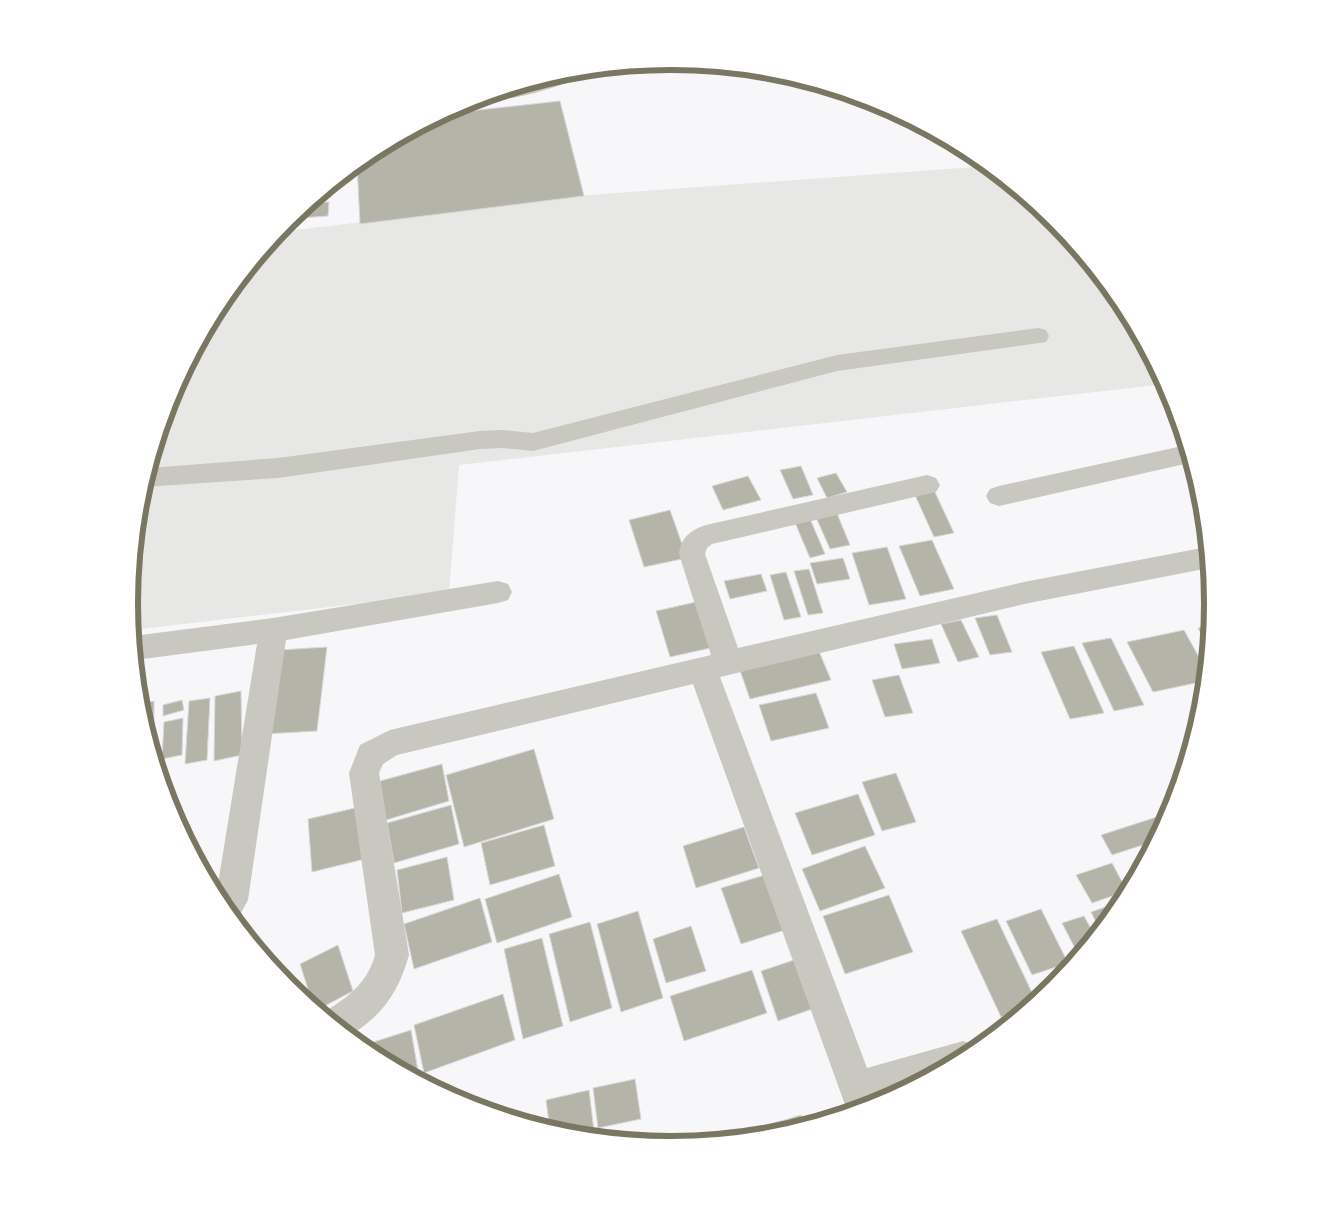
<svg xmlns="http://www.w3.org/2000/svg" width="1342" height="1206" font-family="'Sofia Sans Condensed',sans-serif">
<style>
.built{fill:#e7e7e6}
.building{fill:#b5b4a8;stroke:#d9d9da}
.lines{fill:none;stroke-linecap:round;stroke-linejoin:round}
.minor{fill:#c8c7c0;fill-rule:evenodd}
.rim{fill:none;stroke:#797761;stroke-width:6}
</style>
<rect width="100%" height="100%" fill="#f7f6f9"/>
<path class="built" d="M988,166L1054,220L1122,302L1165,384L459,465L449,593L132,630L129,603L140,497L171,395L221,302L278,232L589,195Z"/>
<g class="building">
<path d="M560,101L584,196L360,224L357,164L370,152L442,114Z"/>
<path d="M329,202L328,216L301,218L303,208L308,203Z"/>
<path d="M801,466L813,495L793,499L780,470Z"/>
<path d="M836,473L847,492L827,498L817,478Z"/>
<path d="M748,476L761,500L723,510L712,486Z"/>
<path d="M934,490L954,533L934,537L914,493Z"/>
<path d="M670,510L687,558L644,567L629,520Z"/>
<path d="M836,511L850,545L830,549L815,515Z"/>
<path d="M808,514L825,554L810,558L793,518Z"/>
<path d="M932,540L954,589L920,596L899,546Z"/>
<path d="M887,547L906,599L869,605L852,553Z"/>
<path d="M843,558L850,579L817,584L810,563Z"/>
<path d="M809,569L823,613L808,615L794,571Z"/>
<path d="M786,572L801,617L784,620L770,575Z"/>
<path d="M761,574L767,591L730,599L724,581Z"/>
<path d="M700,601L715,647L670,657L656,611Z"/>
<path d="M997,615L1012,652L990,655L975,618Z"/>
<path d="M961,620L979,657L958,662L941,624Z"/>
<path d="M1210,626L1208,648L1198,628Z"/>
<path d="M1184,630L1206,670L1205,681L1153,692L1127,642Z"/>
<path d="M1111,638L1144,705L1114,711L1082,643Z"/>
<path d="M932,639L940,663L902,669L894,644Z"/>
<path d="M816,644L831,680L750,699L737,662Z"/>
<path d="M1074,646L1104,713L1070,719L1041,652Z"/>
<path d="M327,647L317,731L265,734L279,650Z"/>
<path d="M899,675L913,713L885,717L872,680Z"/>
<path d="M241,691L242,755L214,761L215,696Z"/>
<path d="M816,693L829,728L771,741L759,705Z"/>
<path d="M210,698L207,760L185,764L189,701Z"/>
<path d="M182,700L184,710L163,716V705Z"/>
<path d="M154,701V758L139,704Z"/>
<path d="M183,718L182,755L162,759L164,722Z"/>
<path d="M534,749L554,819L464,847L446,775Z"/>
<path d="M442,764L449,801L386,820L380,781Z"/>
<path d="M896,773L916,822L882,831L862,782Z"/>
<path d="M858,794L875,835L812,855L795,813Z"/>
<path d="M451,805L459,844L394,863L387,823Z"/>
<path d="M359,807L365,859L312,872L308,819Z"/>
<path d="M1166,814L1168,817L1155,841L1112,855L1101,835Z"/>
<path d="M544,825L555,866L490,885L481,843Z"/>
<path d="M744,827L759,868L696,888L683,846Z"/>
<path d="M865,846L885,888L820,911L802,869Z"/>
<path d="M447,857L454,900L402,913L397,870Z"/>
<path d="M1112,863L1127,891L1092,903L1076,875Z"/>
<path d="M559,874L572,917L497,943L485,899Z"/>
<path d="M765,875L785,930L741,944L721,888Z"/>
<path d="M889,895L913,952L845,974L823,916Z"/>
<path d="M480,898L492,942L414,969L404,924Z"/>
<path d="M1123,901L1121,904L1100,930L1091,912Z"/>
<path d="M1041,909L1068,963L1032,975L1006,921Z"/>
<path d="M638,911L663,998L621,1012L597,924Z"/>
<path d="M1084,916L1095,936L1079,956L1062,923Z"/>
<path d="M997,919L1036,1001L1027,1008L1001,1017L961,931Z"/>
<path d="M590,922L612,1008L570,1022L549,934Z"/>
<path d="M691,926L706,971L666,983L653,939Z"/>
<path d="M542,938L563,1026L523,1039L504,949Z"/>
<path d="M338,945L353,991L317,1010L314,1008L300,964Z"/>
<path d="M797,959L815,1008L778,1021L761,971Z"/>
<path d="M752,970L767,1013L684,1041L670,996Z"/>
<path d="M503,994L515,1040L424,1073L414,1025Z"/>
<path d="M411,1030L418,1071L408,1074L370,1053L361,1046Z"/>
<path d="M635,1079L641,1119L598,1128L593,1088Z"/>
<path d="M589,1090L594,1131L574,1135L550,1130L546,1100Z"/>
<path d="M801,1115L805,1126L776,1134L714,1141Z"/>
</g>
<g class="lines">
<g class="minor">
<path d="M593,69L591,74C568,82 507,107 486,96L566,72Z"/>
<path d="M1038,328L1046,330L1049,336L1046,342L837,371L533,451L502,448L480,449L278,478L143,487L149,468L278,458L480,431L502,430L533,433L837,355Z"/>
<path d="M1187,445L1192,463H1189L999,506L990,503L986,496L990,489L999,486Z"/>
<path d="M927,475L936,478L940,485L936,492L712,544L707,548L705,554L738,648L1024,582L1207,547L1209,568L1024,604L720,677L867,1068L963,1041L976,1046L977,1049L891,1097L879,1100L880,1103L878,1104L848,1113L693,684L397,755L383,764L379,773L409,955C398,993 383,1015 349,1036L322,1014C328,1009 336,1005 342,1000C358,989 370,974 375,955L349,773L360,745L390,730L711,655L679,554C681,537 691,530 706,525Z"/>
<path d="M498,581L508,584L512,592L508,600L498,603L286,640L248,900L236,922L216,896L257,644L135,660L133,636L273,618Z"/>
</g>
</g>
<path d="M0 0H1342V1206H0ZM138 603a533 533 0 1 1 1066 0a533 533 0 1 1-1066 0Z" fill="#fff" fill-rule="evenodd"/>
<path class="rim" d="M138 603a533 533 0 1 1 1066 0a533 533 0 1 1-1066 0Z"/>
</svg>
